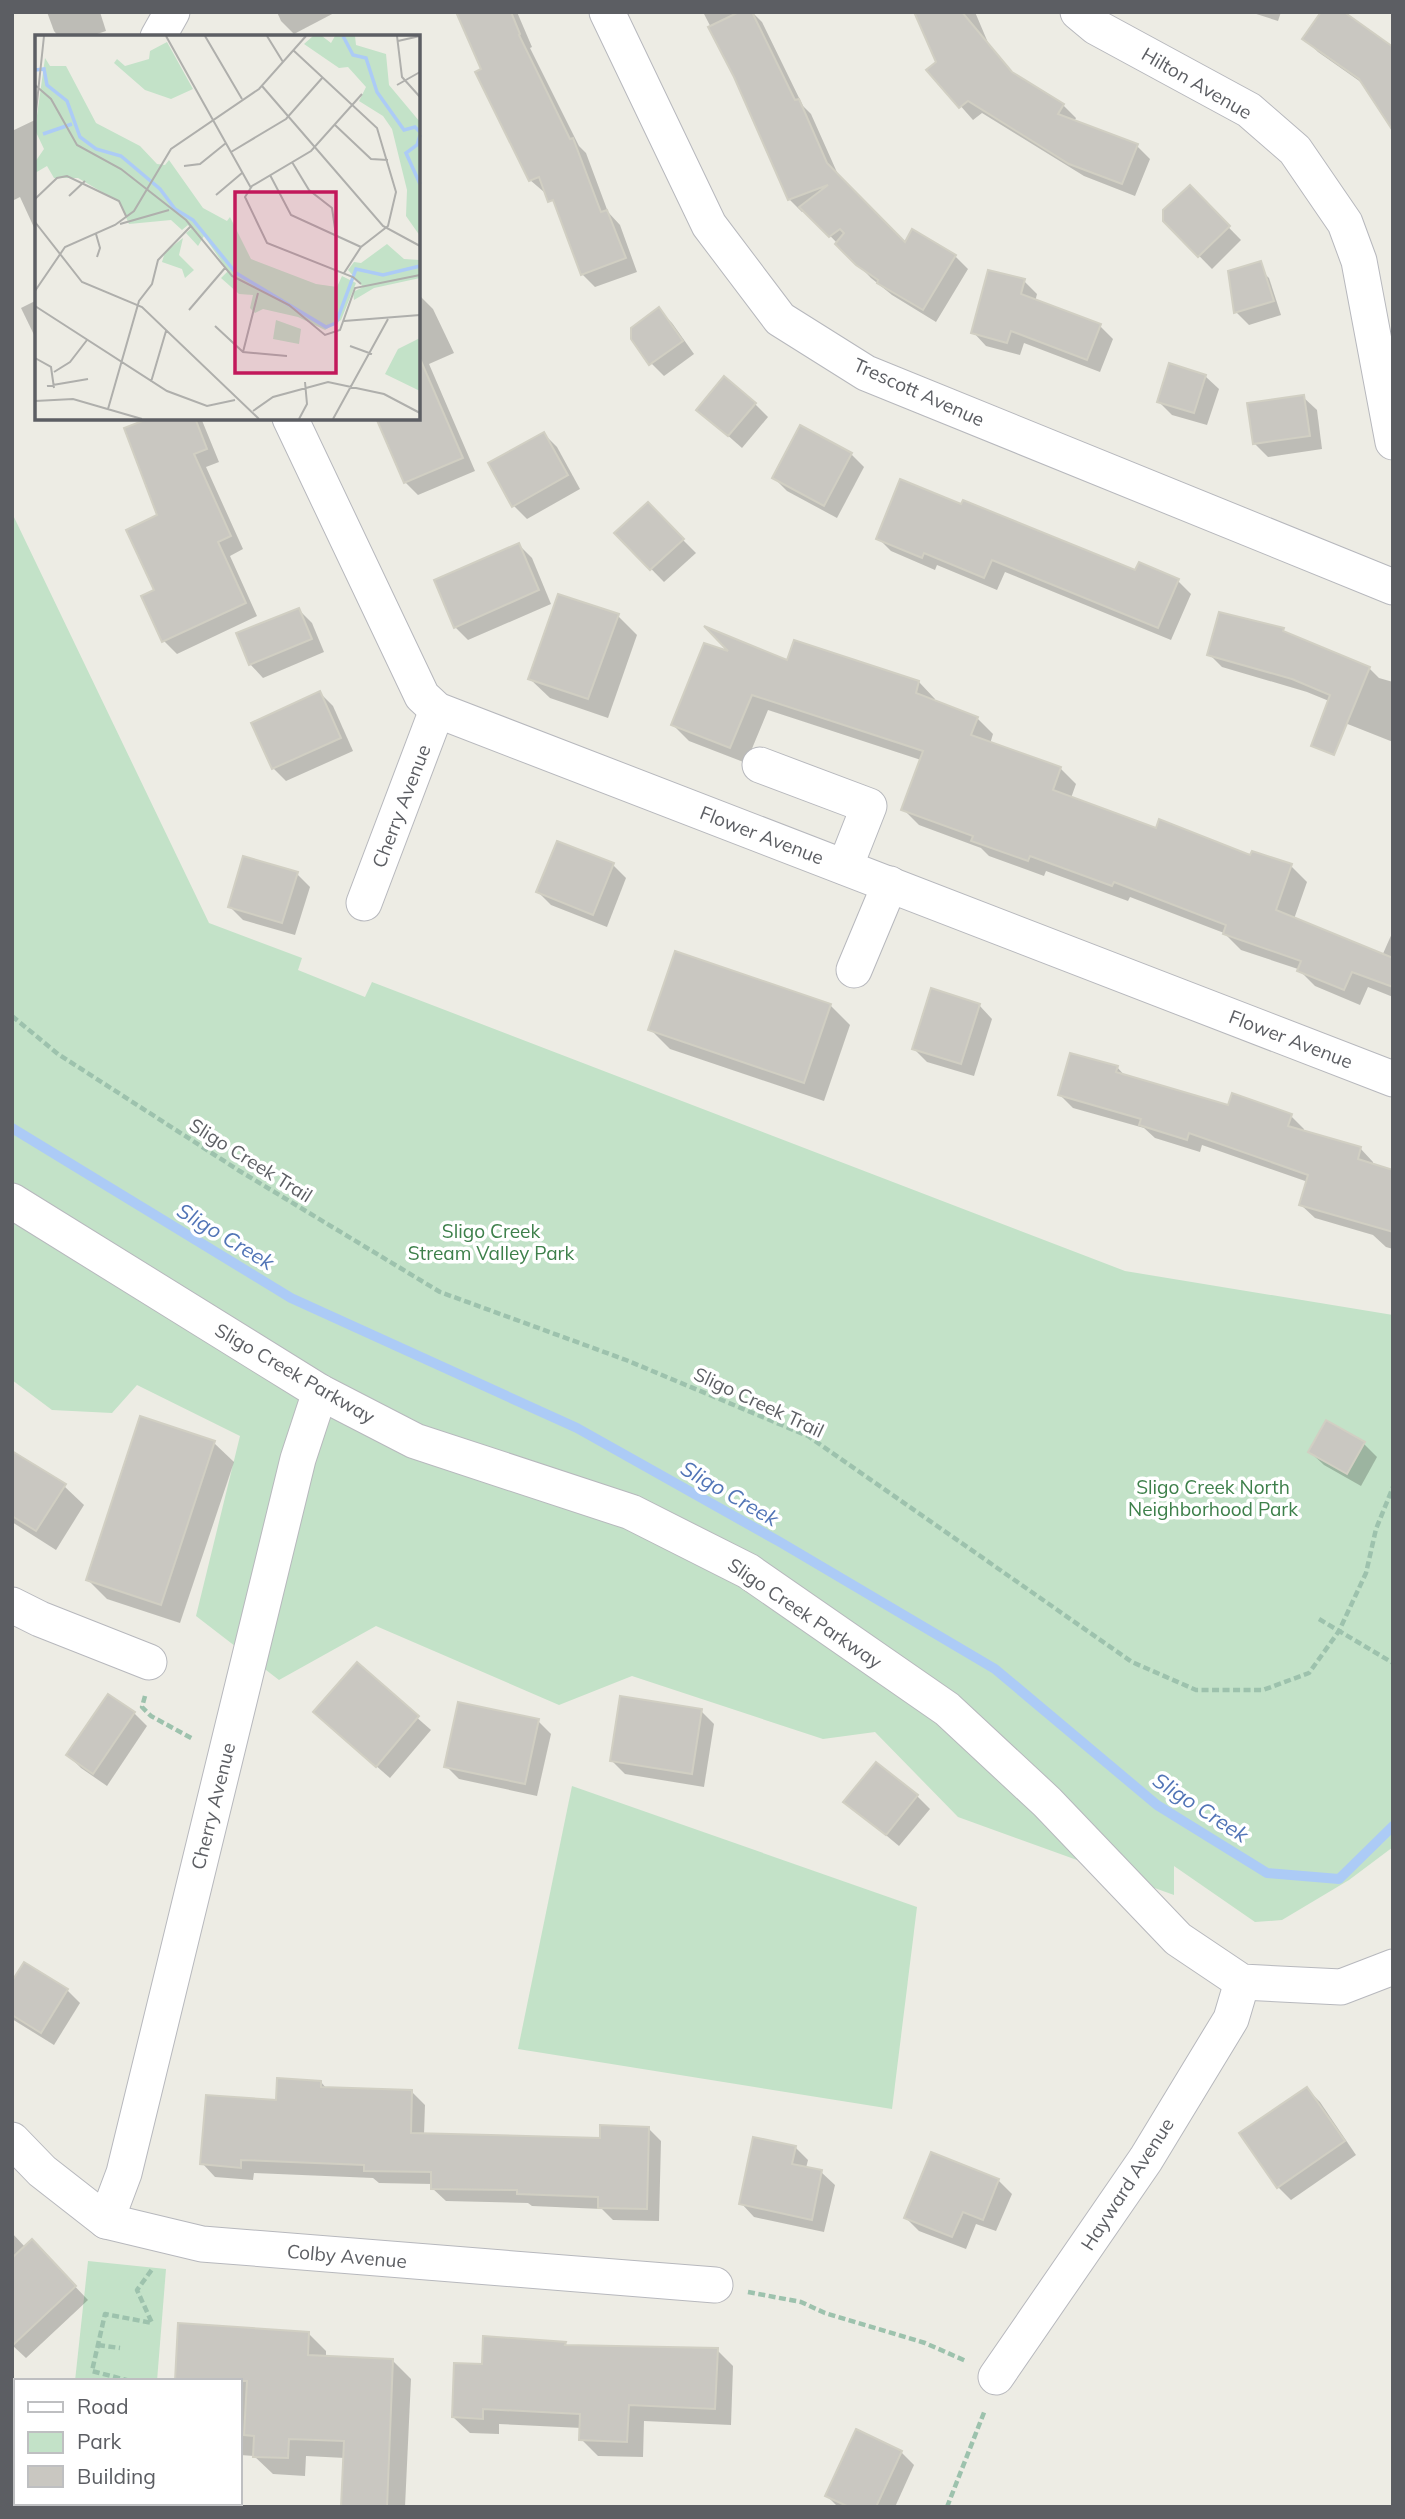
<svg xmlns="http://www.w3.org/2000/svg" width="1405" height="2519" font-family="Mulish,sans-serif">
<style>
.green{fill:#c3e2c8}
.shadow{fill:#0003}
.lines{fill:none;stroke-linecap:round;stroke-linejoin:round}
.stream{stroke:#accbf6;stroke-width:10}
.building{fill:#c9c7c1;stroke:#d1cfc3;stroke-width:2}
.minor-casing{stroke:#b7b8bd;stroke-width:37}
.path{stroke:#9dc2ad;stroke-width:4.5;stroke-dasharray:7 3.5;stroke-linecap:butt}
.minor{stroke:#fff;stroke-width:35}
.labels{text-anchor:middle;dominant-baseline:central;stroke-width:7;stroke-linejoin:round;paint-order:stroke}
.street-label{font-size:19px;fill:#5c5e63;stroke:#fff}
.park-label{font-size:19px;fill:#3e804b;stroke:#fff}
.water-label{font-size:21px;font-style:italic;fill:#5174b6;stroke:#fff}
.inset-river{fill:none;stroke:#accbf6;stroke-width:3.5}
.inset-road{fill:none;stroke:#afafac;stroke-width:2}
.view{fill:#c2185b;fill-opacity:0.15;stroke:#c2185b;stroke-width:3.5}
.inset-edge{fill:none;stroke:#5c5e63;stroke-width:3.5}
</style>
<rect width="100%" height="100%" fill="#edece4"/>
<g class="green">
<path d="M12,513L209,923L302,958L298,970L365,997L372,982L1125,1271L1393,1315V1847L1349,1880L1282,1920L1255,1922L1174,1866V1895L958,1817L875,1732L823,1739L632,1676L559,1705L376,1626L279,1680L196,1616L240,1436L137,1385L112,1413L52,1410L12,1380Z"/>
<path d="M572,1786L917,1907L892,2109L518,2049Z"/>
<path d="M88,2261L166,2269L157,2381H75Z"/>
<rect x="62" y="2503" width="86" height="4"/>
</g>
<g class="shadow">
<path d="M47,12H100L106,31L88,37H59L54,31Z"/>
<path d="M277,12H336L294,34L281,21Z"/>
<path d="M458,12H517L532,47L530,48L579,146L586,153L608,212L620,225L637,272L595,287L582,274L558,204L530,180Z"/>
<path d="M703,12H752L762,22L803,106L811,114L840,179L905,245L955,256L968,269L936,322L892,295L871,278L806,211L802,212L789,199L736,76Z"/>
<path d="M916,12H975L989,45L1015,76L1063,105L1076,118L1074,122L1137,146L1150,159L1135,196L1084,176L982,113L973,120L929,70L938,63Z"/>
<path d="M1250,12H1281L1278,21Z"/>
<path d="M1305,39L1393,54L1365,85L1318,52Z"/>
<path d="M37,119V234L20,197L12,201V131Z"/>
<path d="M1190,188L1241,240L1212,269L1165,221Z"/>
<path d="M1255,265L1269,278L1281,315L1249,325L1236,312Z"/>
<path d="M1024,281L1037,294L1035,302L1100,326L1113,339L1100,372L1024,343L1020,355L986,346L973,332Z"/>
<path d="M420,296L433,309L454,353L429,364L475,471L418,495L405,482L418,418V297Z"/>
<path d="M37,300V341L21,308Z"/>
<path d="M659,310L672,323L694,354L664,376L651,363Z"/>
<path d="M1205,376L1219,389L1207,425L1172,415L1159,402Z"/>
<path d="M1303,397L1317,410L1322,449L1268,457L1255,444Z"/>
<path d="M755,404L768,417L742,448L699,410Z"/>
<path d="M144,418H201L219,462L206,467L243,549L230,556L257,616L177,654L164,641L144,597L157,591L160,516Z"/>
<path d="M544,434L557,447L580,489L527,519L514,506Z"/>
<path d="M851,454L864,467L837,518L787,491L774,478Z"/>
<path d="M648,505L696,553L664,582L616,533Z"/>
<path d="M878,538L1136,573L1178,581L1191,594L1171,640L1005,572L997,590L937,565L935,570L891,551Z"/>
<path d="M519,545L532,558L551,604L468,640L455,627Z"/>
<path d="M299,610L312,623L324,652L263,678L250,664L238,634Z"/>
<path d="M618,616L637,635L608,718L550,698L530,679Z"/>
<path d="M1283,630L1289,635L1369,668L1379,678L1393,682V742L1340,721L1329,701L1307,692L1222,667L1209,654Z"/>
<path d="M734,655L919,682L935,699L934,702L977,718L993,734L990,744L1060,768L1076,784L1071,798L1157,830L1251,857L1291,866L1307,882L1294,919L1382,956L1393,931V997L1368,987L1360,1005L1315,986L1298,969L1241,950L1224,933L1130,897L1128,901L1046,871L1044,876L989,856L981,848L919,825L903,809L921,760L768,710L746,763L689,741L673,725Z"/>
<path d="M320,693L333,706L353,751L286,781L273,768Z"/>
<path d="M558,843L613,865L626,878L607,927L551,905L538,892Z"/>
<path d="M297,874L310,887L295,935L243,920L230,907Z"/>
<path d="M830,1005L850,1025L824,1101L670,1049L650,1029Z"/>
<path d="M979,1005L992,1019L974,1076L927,1062L914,1049Z"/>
<path d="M1117,1067L1126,1077L1229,1107L1291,1116L1304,1129L1303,1132L1360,1148L1373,1162V1165L1393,1171V1249L1386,1247L1373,1235L1315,1218L1301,1205L1308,1182L1202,1145L1200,1152L1155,1138L1144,1128L1073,1108L1060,1095Z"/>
<path d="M1327,1423L1364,1444L1377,1457L1361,1486L1324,1465L1310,1452Z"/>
<path d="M214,1443L234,1462L180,1623L107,1599L88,1580Z"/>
<path d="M12,1453L64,1486L84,1505L56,1550L12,1522Z"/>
<path d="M357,1665L431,1730L390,1778L329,1725Z"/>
<path d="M701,1711L714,1724L704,1787L625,1774L612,1761Z"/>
<path d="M134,1713L147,1726L107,1786L81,1768L68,1755Z"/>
<path d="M538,1721L551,1734L537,1796L459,1779L446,1766Z"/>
<path d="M917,1796L930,1809L899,1846L846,1802Z"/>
<path d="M25,1964L67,1990L80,2003L54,2045L12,2019V1984Z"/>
<path d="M321,2082L327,2089L412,2092L425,2105L424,2135L602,2140L648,2128L661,2141L659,2221L613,2220L602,2209L532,2206L528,2203L446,2201L432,2188V2184L379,2183L373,2178L254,2173L253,2180L215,2177L202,2163L277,2102Z"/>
<path d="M1307,2089L1320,2102L1356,2155L1291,2200L1278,2187Z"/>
<path d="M795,2147L808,2160L806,2168L821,2172L835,2185L824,2232L754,2217L741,2203Z"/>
<path d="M932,2154L998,2180L1012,2194L996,2231L976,2224L966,2249L919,2231L906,2218Z"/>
<path d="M12,2233L26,2248L45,2255L88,2300L26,2358L12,2345Z"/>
<path d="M308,2333L326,2351V2357L393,2361L411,2379L405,2507H343L345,2458L306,2456L305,2476L273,2474L254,2456L240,2455V2381Z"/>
<path d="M565,2343L568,2347L717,2350L733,2366L731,2425L644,2421L643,2457L598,2456L581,2439L582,2428L499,2424V2434L470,2433L453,2417L483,2366Z"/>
<path d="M901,2452L914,2465L895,2507H838L827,2496Z"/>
</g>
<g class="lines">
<path class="stream" d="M12,1128L291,1298L577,1428L780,1542L995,1669L1157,1805L1267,1873L1339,1879L1393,1826"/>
</g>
<g class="building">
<path d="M456,12H511L520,34L519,35L570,139L573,138L601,212L607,210L626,258L581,275L553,200L548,202L539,177L529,181L475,72L481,69Z"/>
<path d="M739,12H752L795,100L799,99L827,163L905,242L912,229L956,255L923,310L877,283L878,280L856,265L835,244L844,233L840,229L829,237L799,207L828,185L788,200L734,77L708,27Z"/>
<path d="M914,12H962L1012,72L1064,104L1058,114L1138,144L1122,184L1069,164L968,101L959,108L926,70L936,62Z"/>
<path d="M1321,12H1344L1393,47V131L1359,79L1302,39Z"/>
<path d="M1190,185L1230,226L1198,257L1163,221V210Z"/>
<path d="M1261,261L1274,301L1234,313L1228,271Z"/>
<path d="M988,270L1025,279L1021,294L1101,324L1087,360L1011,331L1007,343L971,333Z"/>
<path d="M659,307L683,341L649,365L631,339V328Z"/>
<path d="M418,354L463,458L404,483L376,418H418Z"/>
<path d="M1169,363L1206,375L1194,413L1157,402Z"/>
<path d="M724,376L756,403L728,436L696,410Z"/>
<path d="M1304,395L1310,436L1253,444L1247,403Z"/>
<path d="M150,418H195L207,449L194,454L231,536L218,542L246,603L162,642L141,596L154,590L126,530L157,515L124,428Z"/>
<path d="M800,425L852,453L824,506L772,478Z"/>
<path d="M544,432L568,475L512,507L488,463Z"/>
<path d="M900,479L961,504L963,500L1135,570L1139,562L1179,579L1158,628L992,560L984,578L924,553L922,558L876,539Z"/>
<path d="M648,502L684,539L650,570L614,533Z"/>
<path d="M519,543L539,590L454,628L434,580Z"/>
<path d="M558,594L619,614L588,699L528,679Z"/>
<path d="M299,608L312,639L249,665L236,633Z"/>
<path d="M1219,612L1284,628L1283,631L1370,667L1334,755L1311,746L1330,695L1292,679L1207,655Z"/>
<path d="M704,626L787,660L794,640L919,681L916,693L978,717L971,735L1061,767L1053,790L1156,828L1159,819L1250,855L1252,851L1292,864L1276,910L1393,958V987L1352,972L1344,990L1297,971L1301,961L1223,934L1226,925L1114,882L1112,886L1030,856L1028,861L971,841L973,836L901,810L923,751L752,695L730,748L671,725L704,643L728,651Z"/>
<path d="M320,691L341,738L272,769L251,723Z"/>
<path d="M557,841L614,863L593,915L536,892Z"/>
<path d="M243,856L298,872L282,923L228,907Z"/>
<path d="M675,951L831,1004L804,1083L648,1030Z"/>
<path d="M931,988L980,1004L961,1064L912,1049Z"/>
<path d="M1070,1053L1118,1066L1116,1072L1228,1105L1232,1093L1292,1114L1288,1126L1361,1147L1358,1159L1393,1170V1232L1299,1205L1308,1175L1189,1133L1187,1140L1139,1125L1141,1119L1058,1095Z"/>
<path d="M140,1416L215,1441L161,1605L86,1580Z"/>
<path d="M1326,1420L1365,1442L1347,1474L1308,1452Z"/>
<path d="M12,1451L66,1484L36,1531L12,1516Z"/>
<path d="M357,1662L419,1716L376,1767L313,1712Z"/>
<path d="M108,1694L135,1712L93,1774L66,1755Z"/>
<path d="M620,1696L702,1709L692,1774L610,1761Z"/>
<path d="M458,1702L539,1719L525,1784L444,1767Z"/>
<path d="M876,1762L918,1795L886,1835L843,1802Z"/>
<path d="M24,1962L68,1989L41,2033L12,2015V1981Z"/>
<path d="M277,2078L321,2081V2087L412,2090L411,2133L600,2138V2125L649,2127L647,2209L598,2208V2197L517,2194V2190L431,2189V2172L364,2171V2165L241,2160V2168L200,2164L206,2095L276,2100Z"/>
<path d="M1307,2087L1345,2141L1277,2188L1239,2133Z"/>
<path d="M753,2137L796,2146L792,2164L822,2170L812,2220L739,2204Z"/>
<path d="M931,2152L999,2179L983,2220L963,2212L952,2237L904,2218Z"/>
<path d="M32,2239L76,2286L12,2346V2258Z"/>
<path d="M178,2323L309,2332L308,2355L393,2359L387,2507H341L344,2441L289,2439L288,2458L253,2457L254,2436L244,2435L247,2381H175Z"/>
<path d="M483,2336L566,2342L565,2345L718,2348L715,2409L629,2405L627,2442L579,2440L580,2414L483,2409V2419L452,2417L454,2363L482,2364Z"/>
<path d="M856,2429L902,2451L876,2507H849L825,2496Z"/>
</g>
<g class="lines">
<defs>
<g id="minor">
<path d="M607,12L709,225L780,319L866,373L1393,587"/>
<path d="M1078,12L1096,27L1249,110L1295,150L1345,223L1359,261L1393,442"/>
<path d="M158,37L172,12"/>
<path d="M290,418L422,696L437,710L1393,1079"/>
<path d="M760,765L869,806L845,867"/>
<path d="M364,903L437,710"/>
<path d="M854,970L890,884"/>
<path d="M12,1201L320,1392L415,1441L631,1512L748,1571L947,1709L1047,1802L1178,1939L1242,1982L1341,1987L1393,1967"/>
<path d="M12,1605L40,1619L149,1662"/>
<path d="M12,2140L42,2171L106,2221L202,2244L715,2285"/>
<path d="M106,2221L124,2173L298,1459L320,1392"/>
<path d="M996,2377L1146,2159L1231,2019L1242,1982"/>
</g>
</defs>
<use href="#minor" class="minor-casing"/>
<g class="path">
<path d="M12,1016L58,1054L238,1170L440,1292L626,1360L808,1436L1132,1662L1196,1690H1263L1309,1673L1339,1631L1366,1573L1376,1529L1393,1487"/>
<path d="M1319,1619L1393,1663"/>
<path d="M145,1696L142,1707L151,1716L193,1739"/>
<path d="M748,2292L801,2302L825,2313L925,2343L966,2361"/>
<path d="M98,2345L120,2348"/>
<path d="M130,2381L92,2371L105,2314L152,2323L137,2290L153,2268"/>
<path d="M947,2507L985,2410"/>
</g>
<use href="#minor" class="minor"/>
</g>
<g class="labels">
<g class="street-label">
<text transform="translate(1197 83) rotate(30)">Hilton Avenue</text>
<text transform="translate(919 392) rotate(24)">Trescott Avenue</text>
<text transform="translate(401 806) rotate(-69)">Cherry Avenue</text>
<text transform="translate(762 835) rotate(21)">Flower Avenue</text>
<text transform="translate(1291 1039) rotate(21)">Flower Avenue</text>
<text transform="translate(251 1160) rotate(32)">Sligo Creek Trail</text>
<text transform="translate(295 1373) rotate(30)">Sligo Creek Parkway</text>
<text transform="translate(759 1402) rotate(25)">Sligo Creek Trail</text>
<text transform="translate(805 1613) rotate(34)">Sligo Creek Parkway</text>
<text transform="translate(213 1806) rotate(-76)">Cherry Avenue</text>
<text transform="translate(1127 2184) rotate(-57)">Hayward Avenue</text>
<text transform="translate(347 2256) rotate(5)">Colby Avenue</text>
</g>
<g class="park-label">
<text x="491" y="1231">Sligo Creek<tspan x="491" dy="22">Stream Valley Park</tspan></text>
<text x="1213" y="1487">Sligo Creek North<tspan x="1213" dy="22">Neighborhood Park</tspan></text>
</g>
<g class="water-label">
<text transform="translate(226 1236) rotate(31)">Sligo Creek</text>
<text transform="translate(730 1493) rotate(30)">Sligo Creek</text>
<text transform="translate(1201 1807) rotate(33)">Sligo Creek</text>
</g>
</g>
<g transform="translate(35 35)">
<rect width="385" height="385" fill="#edece4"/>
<path d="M278,1H287L296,8L300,1H320L321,10L351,19L354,50L385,87V201L371,181L372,155L357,94L348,81L324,66L331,52L313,32L304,33L269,9ZM132,7L158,54L136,64L110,55L79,28L82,24L90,31L114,24L115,16ZM10,23L15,31H31L61,88L105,111L122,129L130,130L134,125L168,173L192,186L195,182L216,224L281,249L302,252L307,241L321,248L306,285L290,295L263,282L228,274L220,278L215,273L218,260L204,259L186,243L193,236L169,201L163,211L151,198L156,194L153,190L147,195L136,185L94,189L84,167L43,143H19L12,131L0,138V127L9,114L0,95ZM148,203L144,220L159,235L150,243L147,234L127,227L130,217ZM352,209L369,224L385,225V243L339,253L319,265L318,257L328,252L313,235L319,227L326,228ZM241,285L266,294L264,309L238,304ZM385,303V356L350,339L363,314Z" fill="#c3e2c8"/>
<path class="inset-river" d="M308,1L318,20L331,23L342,57L369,95L380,92L385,97M0,35L9,34L12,50L32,66L45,102L61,114L86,121L125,154L140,174L158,185L201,238L291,292L301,288L321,234L348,240L385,231M8,99L37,89M385,100L382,110L371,118L385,149"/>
<path class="inset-road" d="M131,1L216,153M170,1L207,64M232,1L248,27M362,1L367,42L385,62M363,6L385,1M258,15L342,93L361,157L353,191L326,212L309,238M0,50L16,64L42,110L86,134L151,185L197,241L254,270L290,300L305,295L320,253L385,240M362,50L385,37M227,51L348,191L385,211M0,86L9,1M300,90L336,124L353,125M196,117L251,84L288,42M257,127L274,155L297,173L301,200M149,131L165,129L191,108M235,140L256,180L326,212M181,160L207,138M34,161L50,146M0,164L22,143L32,141L84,166L91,181M0,187L47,247L107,272L224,384M85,189L134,175M61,199L65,213L62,222M326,249L318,242L232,208L210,162L217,151L276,116L327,59M0,256L30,212L80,190L99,176L136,114L224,54L271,1M0,271L132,356L172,371L200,365M154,275L190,233M309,286L385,280M180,291L208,317L252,321M315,311L337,319M208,317L223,258M0,323L16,332L19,353M19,337L35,327L52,305M116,347L131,296M12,351L53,344M0,366L38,364L107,384M73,374L104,266L117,249L123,225L156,191M218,376L238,362L293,347L349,359L385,378M264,384L272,369L270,347M298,384L353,284"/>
<path class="view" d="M200,157H301V338H200Z"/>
<rect width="385" height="385" class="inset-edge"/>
</g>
<rect width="1405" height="2519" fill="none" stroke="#5c5e63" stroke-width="28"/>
<rect x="14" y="2379" width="228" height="126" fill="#ffffff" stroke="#bebfc1" stroke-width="2"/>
<rect x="28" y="2402" width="35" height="10" fill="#ffffff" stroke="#bebfc1" stroke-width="2"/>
<text x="77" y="2414" font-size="21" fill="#5c5e63">Road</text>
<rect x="28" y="2432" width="35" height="21" fill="#c3e2c8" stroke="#bebfc1" stroke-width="2"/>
<text x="77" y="2449" font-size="21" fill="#5c5e63">Park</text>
<rect x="28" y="2466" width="35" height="21" fill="#c9c7c1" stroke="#bebfc1" stroke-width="2"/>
<text x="77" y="2484" font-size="21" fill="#5c5e63">Building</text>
</svg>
